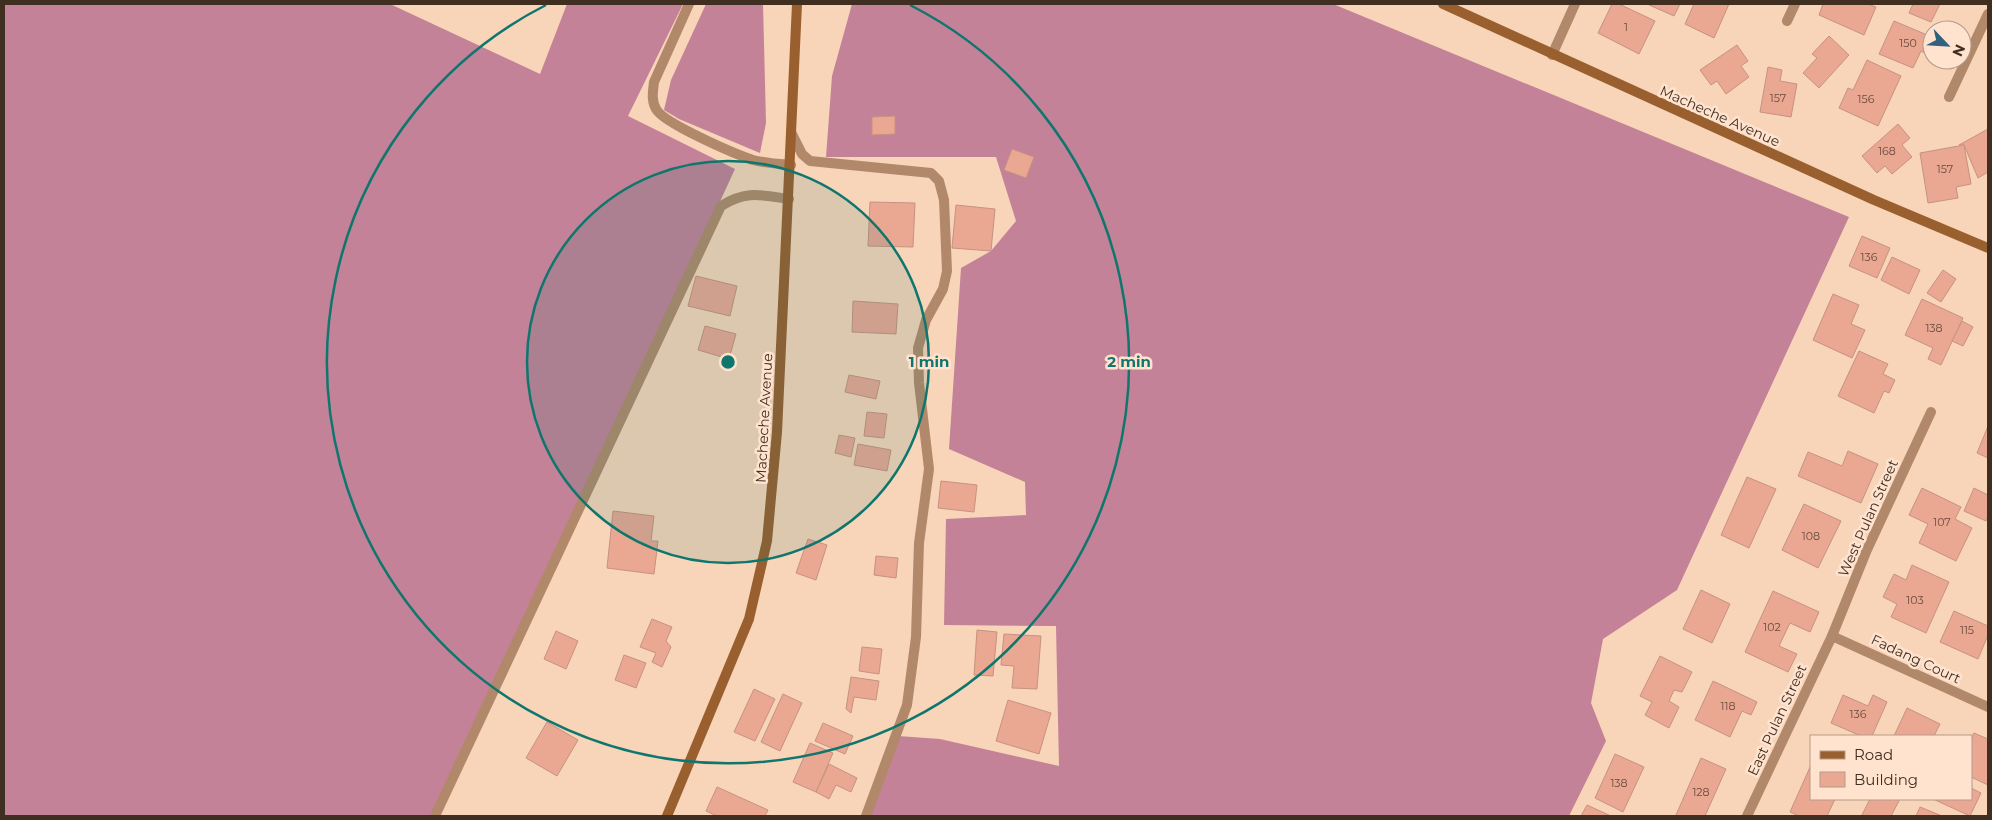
<svg xmlns="http://www.w3.org/2000/svg" width="1992" height="820" font-family="Montserrat,sans-serif">
<style>
.forest{fill:#c38297}
.building{fill:#eaa792;stroke:#c69282}
.lines{fill:none;stroke-linecap:round;stroke-linejoin:round}
.minor{stroke:#b1896a;stroke-width:10}
.secondary{stroke:#995f2f;stroke-width:10}
.ring{fill:none;stroke:#0f766e;stroke-width:2.5}
.labels{text-anchor:middle;dominant-baseline:central;stroke-width:5;stroke-linejoin:round;paint-order:stroke}
.number-label{font-size:11px;fill:#6a4d3d}
.street-label{font-size:14px;fill:#402f21;stroke:#ffe3cf}
.centre{fill:#0f766e;stroke:#ffe3cf;stroke-width:2.5}
.ring-label{font-size:15px;text-anchor:middle;font-weight:bold;fill:#0f766e;stroke:#ffe3cf;stroke-width:5;stroke-linejoin:round;paint-order:stroke}
</style>
<rect width="100%" height="100%" fill="#f8d4b9"/>
<g class="forest">
<path d="M4,4H390L540,74L567,4H683L628,116L735,169L436,816H4Z"/>
<path d="M706,4H763L766,123L760,153L679,119L664,110L671,80Z"/>
<path d="M852,4H1333L1849,217L1677,590L1603,639L1591,703L1606,741L1569,816H866L898,736L940,739L1059,766L1056,626L944,625L946,519L1026,515L1025,482L949,449L961,268L991,251L1016,221L996,157H826L832,76Z"/>
</g>
<g class="building">
<path d="M1612,4H1619L1655,21L1639,54L1598,33Z"/>
<path d="M1647,4H1680L1674,16Z"/>
<path d="M1694,4H1729L1714,38L1685,24Z"/>
<path d="M1823,4H1868L1876,7L1864,35L1819,15Z"/>
<path d="M1913,4H1940L1931,22L1909,13Z"/>
<path d="M1894,21L1932,37L1929,55L1921,51L1913,68L1879,54Z"/>
<path d="M1829,36L1849,55L1819,88L1803,73L1817,58L1812,54Z"/>
<path d="M1737,45L1748,61L1741,66L1749,77L1726,94L1717,81L1711,85L1700,70Z"/>
<path d="M1867,60L1901,76L1878,126L1839,108L1848,88L1853,90Z"/>
<path d="M1768,67L1782,70L1780,81L1797,84L1791,117L1760,112Z"/>
<path d="M895,116V134L872,135V117Z"/>
<path d="M1898,124L1910,138L1902,145L1912,157L1892,174L1885,166L1877,173L1862,156Z"/>
<path d="M1988,129V172L1978,178L1964,145H1959Z"/>
<path d="M1964,145L1971,184L1956,187L1958,198L1928,203L1920,153Z"/>
<path d="M1012,149L1034,157L1026,178L1004,170Z"/>
<path d="M870,202L915,203L913,247L868,246Z"/>
<path d="M956,205L995,209L991,251L952,248Z"/>
<path d="M1862,236L1890,248L1877,278L1849,266Z"/>
<path d="M1892,257L1920,270L1909,294L1881,280Z"/>
<path d="M1943,270L1956,279L1941,302L1927,293Z"/>
<path d="M696,276L737,286L730,316L688,306Z"/>
<path d="M1833,294L1859,305L1851,324L1865,330L1852,358L1813,340Z"/>
<path d="M1922,299L1963,318L1941,365L1928,359L1933,348L1905,335Z"/>
<path d="M853,301L898,304L896,334L852,332Z"/>
<path d="M1962,321L1973,327L1963,346L1952,341Z"/>
<path d="M705,326L736,334L729,359L698,350Z"/>
<path d="M1859,351L1888,364L1883,374L1895,380L1889,393L1884,391L1874,413L1838,396Z"/>
<path d="M849,375L880,381L876,399L845,392Z"/>
<path d="M867,412L887,414L884,438L864,436Z"/>
<path d="M1988,426V458L1977,453Z"/>
<path d="M839,435L855,438L851,457L835,453Z"/>
<path d="M858,444L891,450L887,471L854,465Z"/>
<path d="M1848,451L1878,464L1861,503L1798,476L1808,452L1842,466Z"/>
<path d="M1747,477L1776,489L1749,548L1721,535Z"/>
<path d="M941,481L977,485L974,512L938,508Z"/>
<path d="M1922,488L1961,507L1955,519L1972,528L1956,561L1919,543L1928,524L1909,515Z"/>
<path d="M1974,488L1988,495V516L1986,521L1964,511Z"/>
<path d="M1804,504L1841,521L1818,568L1782,550Z"/>
<path d="M613,511L654,516L651,541H658L654,574L607,568Z"/>
<path d="M808,539L827,545L816,580L796,573Z"/>
<path d="M876,556L898,558L896,578L874,575Z"/>
<path d="M1912,565L1949,582L1926,633L1891,617L1897,604L1883,597L1894,574L1906,580Z"/>
<path d="M1701,590L1730,604L1712,643L1683,629Z"/>
<path d="M1773,591L1819,612L1810,632L1790,623L1779,646L1797,654L1788,672L1745,652Z"/>
<path d="M1954,611L1988,626V635L1978,659L1940,642Z"/>
<path d="M652,619L672,627L666,641L671,647L662,667L652,662L656,653L640,647Z"/>
<path d="M977,630L997,632L993,676L974,675Z"/>
<path d="M556,631L578,641L566,669L544,659Z"/>
<path d="M1004,634L1041,636L1037,689L1012,688L1014,666L1001,665Z"/>
<path d="M862,647L882,649L879,674L859,671Z"/>
<path d="M624,655L646,663L636,688L615,680Z"/>
<path d="M1660,656L1692,672L1682,692L1674,690L1669,701L1679,707L1669,728L1645,715L1652,702L1640,696Z"/>
<path d="M851,677L879,681L876,700L854,697L851,713L846,709Z"/>
<path d="M1713,681L1757,702L1751,715L1742,711L1730,737L1695,720Z"/>
<path d="M754,689L775,699L755,741L734,732Z"/>
<path d="M783,694L802,703L780,751L761,742Z"/>
<path d="M1843,695L1868,706L1873,695L1887,702L1872,736H1861L1831,723Z"/>
<path d="M1008,700L1051,713L1039,754L996,741Z"/>
<path d="M1907,708L1940,724L1934,736H1894Z"/>
<path d="M547,722L578,740L557,776L526,758Z"/>
<path d="M823,723L853,736L845,754L815,741Z"/>
<path d="M1974,733L1988,739V785L1971,777V740Z"/>
<path d="M810,743L833,753L816,792L793,782Z"/>
<path d="M1615,754L1644,767L1623,812L1595,798Z"/>
<path d="M1701,758L1726,769L1705,816H1679L1676,815Z"/>
<path d="M829,764L857,778L851,792L836,785L829,799L816,792Z"/>
<path d="M1811,765V799H1835L1827,816H1799L1790,812Z"/>
<path d="M717,787L768,810L765,816H717L706,811Z"/>
<path d="M1971,788L1981,793L1970,816L1933,799H1971Z"/>
<path d="M1870,799H1900L1891,816H1865L1862,815Z"/>
<path d="M1587,805L1611,816H1581Z"/>
<path d="M1920,807L1942,816H1916Z"/>
</g>
<g class="lines">
<g class="minor">
<path d="M689,4L654,82C653,91 651,100 656,109C663,123 735,154 753,160C765,163 779,164 791,165"/>
<path d="M1787,21L1795,4"/>
<path d="M1552,55L1575,4"/>
<path d="M1949,97L1988,14"/>
<path d="M792,134L802,154L810,161L931,173L939,181L944,200L947,271L943,289L926,320L918,348L919,383L929,469L919,543L916,637L907,705L866,816"/>
<path d="M1832,636L1988,707"/>
<path d="M435,816L721,206C746,190 761,195 789,199"/>
<path d="M1747,816L1832,636L1866,552L1931,412"/>
</g>
<g class="secondary">
<path d="M1443,4L1874,200L1988,248"/>
<path d="M667,816L749,619L767,541L777,432L797,4"/>
</g>
</g>
<circle cx="728" cy="362" r="201" fill="#0f766e" fill-opacity=".12"/>
<g class="ring">
<circle cx="728" cy="362" r="201"/>
<path d="M910 5A401 401 0 1 1 546 5"/>
</g>
<g class="labels">
<g class="number-label">
<text x="1626" y="27">1</text>
<text x="1908" y="43">150</text>
<text x="1778" y="98">157</text>
<text x="1866" y="99">156</text>
<text x="1887" y="151">168</text>
<text x="1945" y="169">157</text>
<text x="1869" y="257">136</text>
<text x="1934" y="328">138</text>
<text x="1942" y="522">107</text>
<text x="1811" y="536">108</text>
<text x="1915" y="600">103</text>
<text x="1772" y="627">102</text>
<text x="1967" y="630">115</text>
<text x="1728" y="706">118</text>
<text x="1858" y="714">136</text>
<text x="1619" y="783">138</text>
<text x="1701" y="792">128</text>
</g>
<g class="street-label">
<text transform="translate(1720 116) rotate(24)">Macheche Avenue</text>
<text transform="translate(764 418) rotate(-87)">Macheche Avenue</text>
<text transform="translate(1868 518) rotate(-66)">West Pulan Street</text>
<text transform="translate(1916 659) rotate(25)">Fadang Court</text>
<text transform="translate(1777 720) rotate(-65)">East Pulan Street</text>
</g>
</g>
<circle cx="728" cy="362" r="8" class="centre"/>
<g class="ring-label">
<text x="929" y="367">1 min</text>
<text x="1129" y="367">2 min</text>
</g>
<rect width="1992" height="820" fill="none" stroke="#402f21" stroke-width="10"/>
<rect x="1810" y="735" width="162" height="65" fill="#ffe3cf" stroke="#b39b89"/>
<rect x="1820" y="751" width="25" height="8" fill="#995f2f" stroke="#b39b89"/>
<text x="1854" y="760" font-size="15" fill="#402f21">Road</text>
<rect x="1820" y="772" width="25" height="15" fill="#eaa792" stroke="#b39b89"/>
<text x="1854" y="785" font-size="15" fill="#402f21">Building</text>
<g transform="translate(1947 45) rotate(115)"><circle r="24" fill="#ffe3cf" stroke="#b39b89"/>
<path d="M0-4L9 19L0 12L-9 19Z" fill="#30617f"/>
<text y="-8" font-size="14" font-weight="bold" text-anchor="middle" fill="#402f21">N</text>
</g>
</svg>
